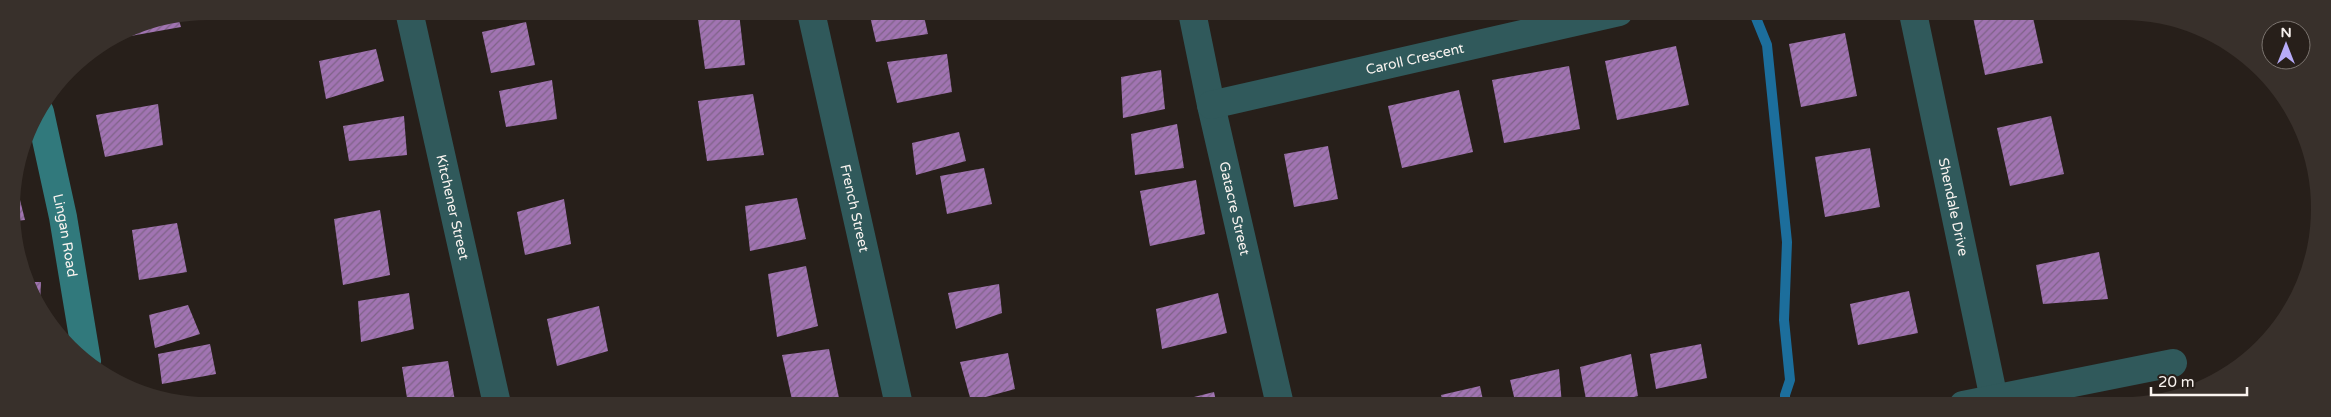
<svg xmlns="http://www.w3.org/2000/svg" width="2331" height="417" font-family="'Varela Round',sans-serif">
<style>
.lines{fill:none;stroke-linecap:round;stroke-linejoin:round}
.stream{stroke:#1c6e9c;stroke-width:10}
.building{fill:url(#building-hatch)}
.street{stroke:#30595b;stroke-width:28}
.secondary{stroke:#31797c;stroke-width:28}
.labels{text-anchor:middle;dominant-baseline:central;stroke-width:4.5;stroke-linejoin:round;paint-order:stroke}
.street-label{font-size:14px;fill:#f9f3ef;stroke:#271f1a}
</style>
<defs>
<pattern id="building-hatch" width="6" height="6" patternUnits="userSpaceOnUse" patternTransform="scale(1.25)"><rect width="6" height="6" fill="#a174b2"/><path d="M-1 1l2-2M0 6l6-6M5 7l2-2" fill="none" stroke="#7f6388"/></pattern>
</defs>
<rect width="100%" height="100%" fill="#271f1a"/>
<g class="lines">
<path class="stream" d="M1754,13L1767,45L1787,242L1784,320L1790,380L1785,395V405"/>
</g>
<g class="building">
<path d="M869,12H923L928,34L876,42Z"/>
<path d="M739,13L745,65L705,69L698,19Z"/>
<path d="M1993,13H2032L2043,63L1985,75L1973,17Z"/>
<path d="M178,17L181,27L125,37L124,32L133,26Z"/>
<path d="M526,22L535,65L491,73L482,32Z"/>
<path d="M1845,33L1857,96L1801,107L1789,44Z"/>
<path d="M1676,46L1689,105L1617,120L1605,61Z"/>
<path d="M376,49L384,81L326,99L319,61Z"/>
<path d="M947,54L952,92L897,103L887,62Z"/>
<path d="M1569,66L1580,129L1504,143L1492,80Z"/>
<path d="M1161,70L1165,109L1123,118L1121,77Z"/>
<path d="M552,80L557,119L506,127L499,91Z"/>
<path d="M1459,90L1473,152L1402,168L1388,106Z"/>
<path d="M753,94L764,155L707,161L698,101Z"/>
<path d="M158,104L163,145L105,157L96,115Z"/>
<path d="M404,116L407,155L349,161L343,126Z"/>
<path d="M2051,116L2064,174L2010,186L1997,128Z"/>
<path d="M1177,124L1184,168L1135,175L1131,134Z"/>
<path d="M959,132L966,161L916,175L912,143Z"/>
<path d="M1328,146L1338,199L1294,207L1284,154Z"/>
<path d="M1870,148L1880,207L1825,217L1815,157Z"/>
<path d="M984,168L992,204L947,214L940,176Z"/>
<path d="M15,180L25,220L15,221L12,196Z"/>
<path d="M1196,180L1205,234L1150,246L1140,191Z"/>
<path d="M797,198L806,239L750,251L745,206Z"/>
<path d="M564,199L571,244L525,255L517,212Z"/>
<path d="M380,210L390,275L343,285L334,219Z"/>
<path d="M177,223L187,272L139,280L132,230Z"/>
<path d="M2099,252L2108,299L2043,304L2036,265Z"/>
<path d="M806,266L818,326L777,337L768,274Z"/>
<path d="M28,282H41L40,303Z"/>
<path d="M999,284L1002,313L956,329L948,293Z"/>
<path d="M1909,291L1918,333L1858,345L1850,304Z"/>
<path d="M409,293L414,329L361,342L358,301Z"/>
<path d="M1218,293L1227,333L1162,349L1156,309Z"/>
<path d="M188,305L200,334L155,348L149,315Z"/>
<path d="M599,306L608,351L557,366L547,319Z"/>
<path d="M210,344L216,374L162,384L158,354Z"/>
<path d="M1701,344L1707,378L1656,389L1650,354Z"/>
<path d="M829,349L840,403L793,404L782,355Z"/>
<path d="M1008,353L1015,389L971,401L960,362Z"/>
<path d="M1631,354L1638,396L1603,405H1587L1580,367Z"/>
<path d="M448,361L455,401L432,404H408L402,367Z"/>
<path d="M1559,369L1562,405H1516L1510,380Z"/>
<path d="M1480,386L1484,405H1443L1441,395Z"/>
<path d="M1214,392L1217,405H1166V404Z"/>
</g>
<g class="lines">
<g class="street">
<path id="s1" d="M409,11L497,404"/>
<path id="s2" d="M811,12L899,405"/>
<path id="s3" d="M1192,12L1211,105L1280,405"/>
<path id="s4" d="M1913,13L1994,399"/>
<path id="s5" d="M1211,105L1619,12"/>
<path d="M1963,405L2173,363"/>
</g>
<path class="secondary" id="s6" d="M40,112L63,217L87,361"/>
</g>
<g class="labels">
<g class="street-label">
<text stroke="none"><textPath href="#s5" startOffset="209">Caroll Crescent</textPath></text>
<text stroke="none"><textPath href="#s4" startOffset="198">Shendale Drive</textPath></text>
<text stroke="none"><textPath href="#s1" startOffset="201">Kitchener Street</textPath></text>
<text stroke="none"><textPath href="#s2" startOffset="201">French Street</textPath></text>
<text stroke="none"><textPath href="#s3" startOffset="201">Gatacre Street</textPath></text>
<text stroke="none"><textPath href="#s6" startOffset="126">Lingan Road</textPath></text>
</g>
</g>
<path d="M0 0H2331V417H0ZM208 20H2123A188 188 0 0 1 2311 208V209A188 188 0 0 1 2123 397H208A188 188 0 0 1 20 209V208A188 188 0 0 1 208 20Z" fill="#38302b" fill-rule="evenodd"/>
<g transform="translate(2286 45)"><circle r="24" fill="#271f1a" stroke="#7b746f"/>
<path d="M0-4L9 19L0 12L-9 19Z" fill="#b7abf8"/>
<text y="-8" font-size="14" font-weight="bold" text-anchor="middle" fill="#f9f3ef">N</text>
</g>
<path d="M2151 387v8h96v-8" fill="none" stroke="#f9f3ef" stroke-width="2.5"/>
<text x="2158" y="387" font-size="15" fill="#f9f3ef" stroke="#271f1a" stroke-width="4" paint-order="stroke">20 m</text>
</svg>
